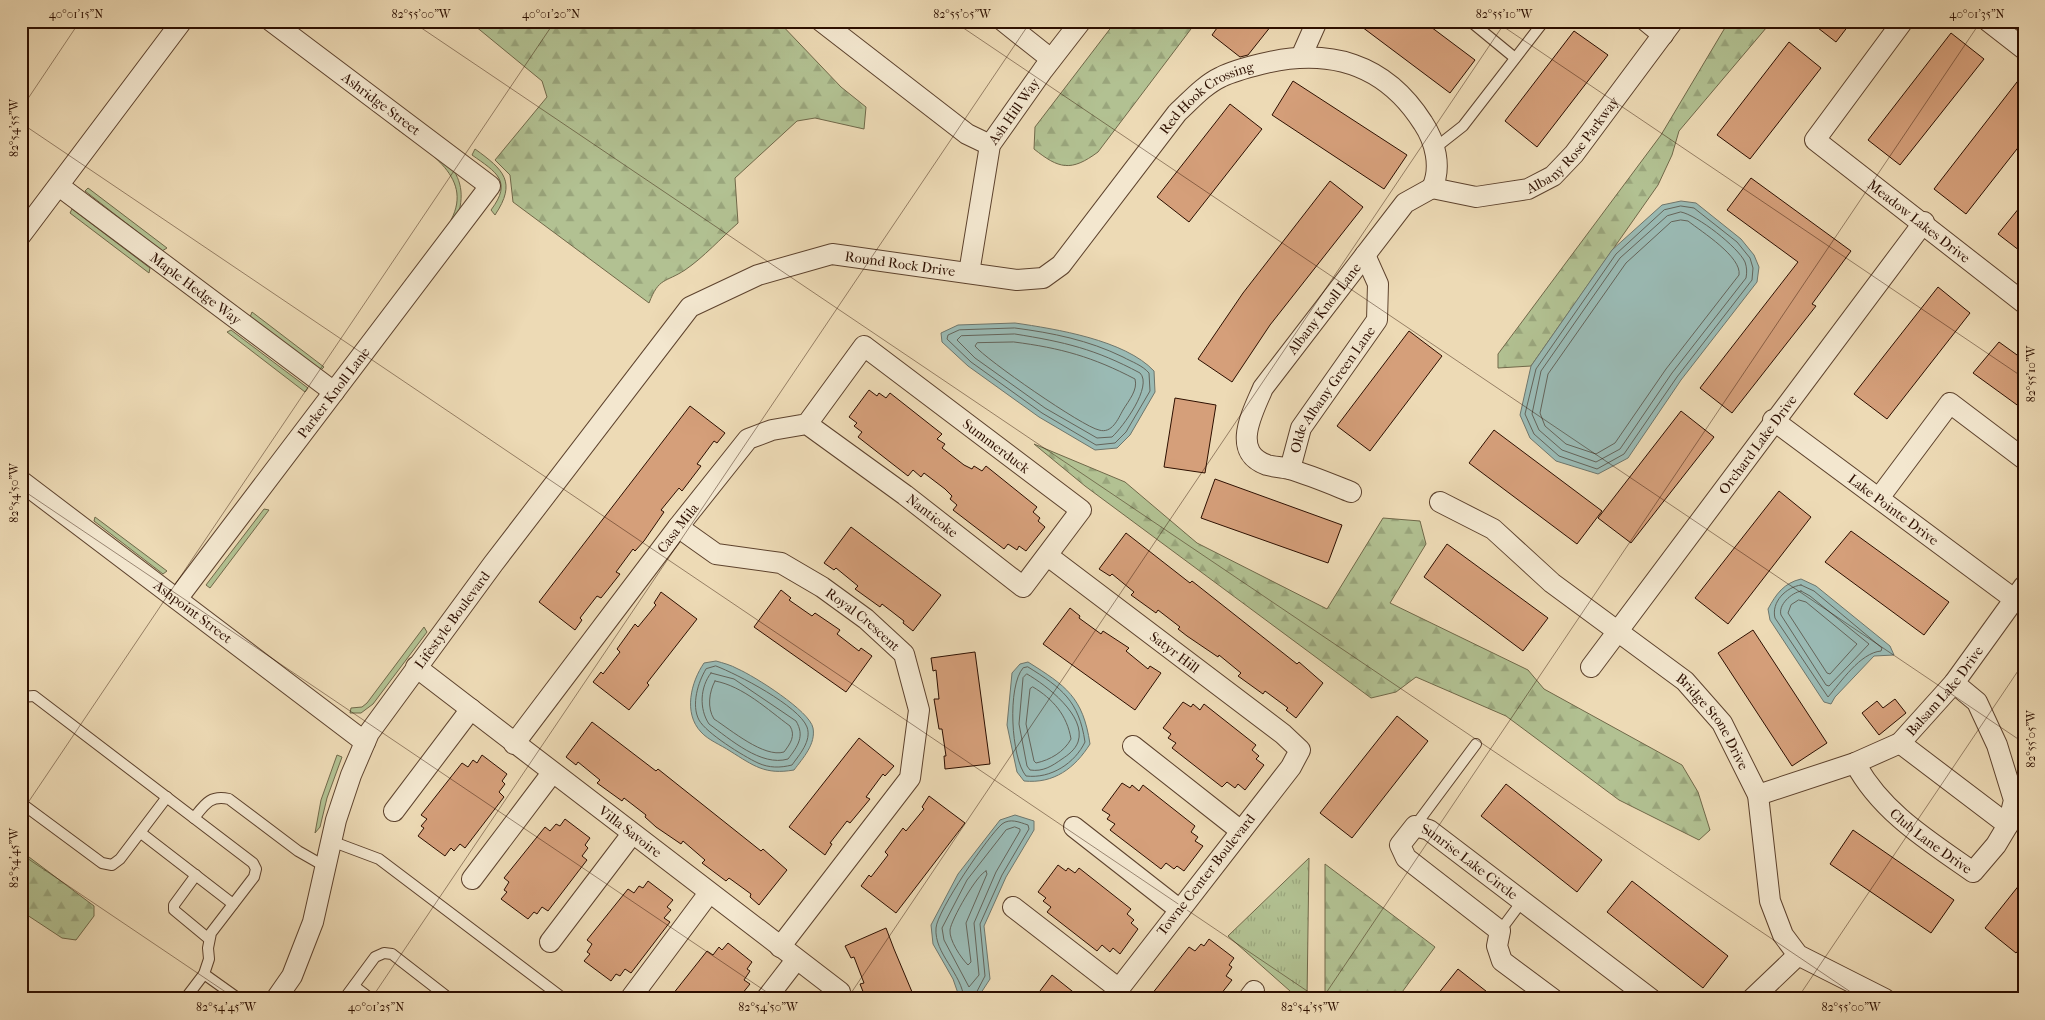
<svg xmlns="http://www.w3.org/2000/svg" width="2045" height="1020" font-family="'IM FELL French Canon',serif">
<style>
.green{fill:#b2c192;stroke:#706849}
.forest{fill:url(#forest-firs);stroke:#706849}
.park{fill:url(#park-tufts);stroke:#706849}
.water{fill:#9abab4;stroke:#6e766c}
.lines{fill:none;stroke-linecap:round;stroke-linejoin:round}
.shore{stroke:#64645a;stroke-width:1}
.building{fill:#d59f7a;stroke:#2d0f00}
.lane-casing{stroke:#5d422d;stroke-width:12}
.street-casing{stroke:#5d422d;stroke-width:22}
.lane{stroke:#f3e7cf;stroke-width:10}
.street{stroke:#f3e7cf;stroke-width:20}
.ticks{fill:none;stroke:#2d0f00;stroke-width:1;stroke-opacity:0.45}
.labels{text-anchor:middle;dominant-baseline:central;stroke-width:4.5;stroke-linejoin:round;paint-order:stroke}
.street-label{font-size:14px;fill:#2d0f00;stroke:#f3e7cf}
.neatline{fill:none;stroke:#2d0f00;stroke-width:2}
.ticks-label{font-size:12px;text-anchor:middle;fill:#2d0f00}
</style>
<defs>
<pattern id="forest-firs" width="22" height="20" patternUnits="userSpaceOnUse" patternTransform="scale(1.25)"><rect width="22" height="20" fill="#b2c192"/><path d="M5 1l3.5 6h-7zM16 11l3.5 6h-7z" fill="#99a57c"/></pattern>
<pattern id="park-tufts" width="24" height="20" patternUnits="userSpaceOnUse" patternTransform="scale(1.25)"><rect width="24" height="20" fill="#b2c192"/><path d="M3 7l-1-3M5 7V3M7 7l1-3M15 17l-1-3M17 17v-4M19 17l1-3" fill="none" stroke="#99a57c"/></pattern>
</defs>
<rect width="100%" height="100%" fill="#eddab5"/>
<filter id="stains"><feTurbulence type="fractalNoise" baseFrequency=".004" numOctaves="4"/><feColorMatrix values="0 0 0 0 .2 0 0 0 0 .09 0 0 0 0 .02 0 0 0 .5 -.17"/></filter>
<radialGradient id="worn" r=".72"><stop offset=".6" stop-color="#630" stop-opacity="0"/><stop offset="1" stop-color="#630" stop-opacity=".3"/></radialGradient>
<g class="green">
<path d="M398,124C434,152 476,168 456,221L451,220C475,175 423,149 393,126Z"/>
<path d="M475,149C504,170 517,182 495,215L491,210C513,181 496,172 472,155Z"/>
<path d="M88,188L167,248L162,251L85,191Z"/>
<path d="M72,209L150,268L149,273L70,213Z"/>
<path d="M252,312L324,367L320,371L250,317Z"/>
<path d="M231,330L308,388L305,392L227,332Z"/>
<path d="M264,509L269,510L210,588L206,585Z"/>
<path d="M95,517L167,571L163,574L94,521Z"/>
<path d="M424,627L427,632L373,704L361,713H350L351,708L362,707L367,703Z"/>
<path d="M337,755L342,757L327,798L320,827L315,833L321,800Z"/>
</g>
<g class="forest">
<path d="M469,21H778L841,87L866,107L864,129L815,118L797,121L735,178L738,223C721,238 704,257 685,270C665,283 659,277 649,303L513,202L510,175L495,160L547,97L542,81Z"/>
<path d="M1116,21H1197L1098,152C1071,172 1059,169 1034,149L1035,127Z"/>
<path d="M1729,21H1772L1679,131L1672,155L1658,185L1531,366L1498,368V354L1661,135Z"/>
<path d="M1034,444L1125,482L1197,543L1327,609L1383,518L1420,521L1426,544L1390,603L1528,670L1544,689L1682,765L1698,792L1710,830L1699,840L1619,800L1506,716L1416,677L1396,692L1371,698L1085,486Z"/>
<path d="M21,851L94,906V916L76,940L62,938L21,911Z"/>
<path d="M1325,864L1435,947L1397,999H1325Z"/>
</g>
<path class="park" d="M1309,858L1307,999H1299L1228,936Z"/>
<g class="water">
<path d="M1681,201L1696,203L1741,239L1754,255L1759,267L1757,282L1681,380L1628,458L1598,474L1556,461L1530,438L1520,415L1531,366L1612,250L1662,205Z"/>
<path d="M1015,323C1056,329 1125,340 1154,371L1155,392L1130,435L1117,448L1095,450L1039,417L968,366L942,342L941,333L958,325Z"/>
<path d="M1801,579L1816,586L1890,646L1894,655L1874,656L1835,697L1831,704L1824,702L1770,620L1768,609C1776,594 1784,583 1801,579Z"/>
<path d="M716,661C723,663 731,665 738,669C754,676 810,711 813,728C816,744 803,758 794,770C765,775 754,766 730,751C721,745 708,740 701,732C683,713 691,682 704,663Z"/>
<path d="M1028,662C1066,686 1083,697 1090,744C1075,768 1054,784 1024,781L1017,772L1007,725L1012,673L1020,664Z"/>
<path d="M1015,815L1034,821V830L1006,877L984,926L990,979L977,999H960L953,979L933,944L931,925L958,874L1000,820Z"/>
</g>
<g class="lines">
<g class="shore">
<path d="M1681,206L1694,208L1737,242L1750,258L1753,268L1752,280L1677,377L1624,454L1597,469L1559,456L1534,434L1525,414L1536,369L1616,254L1664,210Z"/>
<path d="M1681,212C1697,215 1738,247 1745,262C1747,268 1747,272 1746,278L1672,373L1620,449L1596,462L1562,450L1539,430L1532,414L1541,371L1620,258L1667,216Z"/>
<path d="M1681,220L1688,221C1702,232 1742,257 1739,275L1666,369L1615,443L1596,454L1566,444L1545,426L1540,413L1548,374L1626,263L1671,222Z"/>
<path d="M1015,328C1053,333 1088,340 1123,357C1132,362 1142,365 1149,373L1150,391L1126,432L1115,443L1096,445L1042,413L971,362L947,339L948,335L959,330Z"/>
<path d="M1015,334C1065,342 1095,349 1140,373C1153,386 1123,427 1112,437L1097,438L1045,408L975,358L957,340L961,336Z"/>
<path d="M1014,342C1061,348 1093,357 1135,379C1138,390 1129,400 1123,410C1118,419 1112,434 1099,430C1083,427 985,359 975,346L977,343Z"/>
<path d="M1801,585L1814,591L1882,648L1881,651C1860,653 1841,682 1828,697L1775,618C1771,602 1786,587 1801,585Z"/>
<path d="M1801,591L1810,596L1869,644L1829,686L1826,685L1781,615C1778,605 1791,593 1801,591Z"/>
<path d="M1799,600L1806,602L1857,644L1830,674L1827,673L1788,613L1791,605Z"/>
<path d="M716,666C737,674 799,706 807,727C812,741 799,755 792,765C780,768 769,768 758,763C743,756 706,733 699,720C691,705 698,682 706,669Z"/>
<path d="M1028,667C1062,688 1079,701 1085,742C1075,763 1051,779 1026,776C1011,758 1007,686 1023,668Z"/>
<path d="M711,673L734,679L796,721C805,736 798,746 788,759C761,767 730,739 709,724C699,709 700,687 711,673Z"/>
<path d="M1027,674C1046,685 1087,716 1078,742C1075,750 1068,755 1062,759C1052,766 1043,772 1030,770L1027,766L1019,724L1023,678Z"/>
<path d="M715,681C743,686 768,710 790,726C796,736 790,744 784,752C764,758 731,730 714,719C707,708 709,692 715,681Z"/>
<path d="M1033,687C1053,699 1067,715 1071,739C1064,752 1050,760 1036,763L1034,761L1026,724L1030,689Z"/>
<path d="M1015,827L1020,829V831L996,872L974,923L979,975L969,987L944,940L942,928L967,880L1006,830Z"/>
<path d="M986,871L987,874L966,923L971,962L968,965C961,958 949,940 950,930C951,920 977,874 986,871Z"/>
<path d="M964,999C962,973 934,954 936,928C937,911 988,836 1002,824C1010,818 1019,822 1028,825L1029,829L1002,875L980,924L985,976L973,999"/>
</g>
</g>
<g class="building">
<path d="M1222,21H1275L1248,55L1240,57L1212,35Z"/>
<path d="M1354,21H1423L1475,60L1450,93Z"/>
<path d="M1809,21H1852L1836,42Z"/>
<path d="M1574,31L1608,55L1537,147L1505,121Z"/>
<path d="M1951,33L1984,59L1900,165L1868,140Z"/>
<path d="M1789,42L1821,68L1750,159L1717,135Z"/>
<path d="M2024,73V140L1966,214L1934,189Z"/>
<path d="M1293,81L1407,155L1384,189L1272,115Z"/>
<path d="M1230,104L1262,129L1189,222L1157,197Z"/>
<path d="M1751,178L1851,251L1812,304L1816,306L1732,413L1700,388L1798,262L1727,210Z"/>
<path d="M1330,181L1363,207L1270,325L1232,382L1198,359L1243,293Z"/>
<path d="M2024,202V254L1998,234Z"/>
<path d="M1938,287L1970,313L1887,419L1854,394Z"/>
<path d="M1409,331L1442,356L1370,451L1337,426Z"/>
<path d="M1999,342L2024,360V410L1973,373Z"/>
<path d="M869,390L877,396L879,393L886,398L890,393L942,434L937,439L945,444L942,448L964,465L972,469L974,466L982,471L986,466L1037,507L1033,512L1040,518L1038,521L1045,527L1026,551L1019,546L1017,550L1008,544L1004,549L953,510L957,505L950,499L952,496L945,489L924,473L921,477L913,470L908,476L858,437L862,432L854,426L857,423L849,417Z"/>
<path d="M1175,398L1216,405L1205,473L1164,467Z"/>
<path d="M690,406L725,433L717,443L714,441L697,464L701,466L682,491L679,488L661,510L664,512L644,541L635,551L633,549L616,572L620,574L601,598L597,596L580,618L582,620L575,630L539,602Z"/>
<path d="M1681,411L1714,437L1631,543L1598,518Z"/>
<path d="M1494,430L1602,511L1577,544L1469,463Z"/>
<path d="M1215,479L1342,525L1328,563L1201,518Z"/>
<path d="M1779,491L1811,517L1728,624L1695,598Z"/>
<path d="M851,527L941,595L913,631L903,623L904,621L882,604L880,607L855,589L858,586L836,568L834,570L824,563Z"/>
<path d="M1851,531L1949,602L1924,635L1825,562Z"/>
<path d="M1126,533L1190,583L1192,581L1297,664L1299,662L1323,683L1296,718L1286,710L1288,708L1265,691L1263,694L1238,676L1241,673L1219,655L1218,657L1187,636L1178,629L1180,627L1158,610L1156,613L1131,595L1134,592L1112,574L1110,576L1099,569Z"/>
<path d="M1447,544L1548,618L1523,651L1424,577Z"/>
<path d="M781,590L791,598L789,600L812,616L815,613L840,630L837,634L859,651L861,648L872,656L846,692L754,627Z"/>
<path d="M661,592L697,619L647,683L649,685L629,710L593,682L601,672L603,674L620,652L617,649L635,624L638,627L656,605L654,603Z"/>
<path d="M1070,608L1080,616L1079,618L1101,634L1103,631L1129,648L1126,651L1148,669L1150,666L1161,673L1135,710L1043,644Z"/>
<path d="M1753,630L1827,743L1792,766L1718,653Z"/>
<path d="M975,652L990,764L945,769L944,756H946L942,729H939L934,699H939L936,670L933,671L931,658Z"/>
<path d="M1895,699L1906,713L1879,735L1862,713L1877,701L1883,708Z"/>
<path d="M1183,702L1191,707L1193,704L1200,710L1204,704L1256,745L1252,750L1259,756L1256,759L1264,765L1245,790L1238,784L1235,788L1227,782L1222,787L1172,748L1176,743L1168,738L1171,734L1163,728Z"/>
<path d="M1397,716L1428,741L1352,838L1320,813Z"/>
<path d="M592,722L656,771L658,769L761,851L763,849L787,870L759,905L750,897L751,894L729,878L726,881L702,863L705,860L683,841L681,844L656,827L645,817L646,815L624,798L622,801L597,783L600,780L578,762L576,765L566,757Z"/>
<path d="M859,738L894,766L885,776L883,774L866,797L870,799L850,823L847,821L830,843L832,844L825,855L789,827Z"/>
<path d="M482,755L507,774L502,781L505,784L499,792L504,797L465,848L460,844L454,851L451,848L445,856L418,836L424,828L421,826L427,819L421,815L462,763L468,767L473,760L477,763Z"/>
<path d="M1122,783L1130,788L1132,785L1139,791L1143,785L1195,826L1191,832L1198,837L1195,841L1203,846L1184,871L1177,866L1174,869L1166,863L1161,869L1110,830L1115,824L1107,819L1110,815L1102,810Z"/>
<path d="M1506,784L1602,860L1577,892L1481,816Z"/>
<path d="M929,796L965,823L896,913L861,886L869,875L871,877L888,855L885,852L903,828L906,831L924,809L922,807Z"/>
<path d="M565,819L590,838L585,845L588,848L582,856L587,860L548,911L542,907L537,914L534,912L528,919L501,899L507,892L504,890L509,882L504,878L545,827L550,831L556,824L560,826Z"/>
<path d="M1853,830L1954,900L1931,933L1830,864Z"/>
<path d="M1058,865L1066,871L1068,868L1075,873L1079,868L1131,909L1127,914L1134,920L1131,923L1138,929L1120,954L1113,948L1110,952L1102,945L1097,951L1047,912L1051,907L1043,901L1046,898L1038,892Z"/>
<path d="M2024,879V944L2016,953L1985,928Z"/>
<path d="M648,881L673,900L667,907L671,910L664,918L670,922L631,973L625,969L620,976L616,974L611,981L584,961L590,954L587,952L592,944L587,940L628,889L634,893L639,886L643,888Z"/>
<path d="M1632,881L1728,956L1703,988L1607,912Z"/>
<path d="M886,928L894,949L915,999H866L860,984L864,983L854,957L851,958L845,946Z"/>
<path d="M1209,939L1234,958L1229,965L1232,967L1226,976L1232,980L1217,999H1148L1189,947L1195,951L1201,944L1204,946Z"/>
<path d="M728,943L752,962L747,969L750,971L744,980L750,984L738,999H669L707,951L713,955L719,947L722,950Z"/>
<path d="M1458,969L1496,999H1434Z"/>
<path d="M1052,975L1082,999H1034Z"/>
</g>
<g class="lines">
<defs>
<g id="lane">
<path d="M1470,21L1515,58"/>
<path d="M1435,148L1463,126L1544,21"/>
<path d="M21,697L34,696L253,863L256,869L254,877L211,933L208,948L209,959L204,974L185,999"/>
<path d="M21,803L102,863L112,865L120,859L167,797"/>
<path d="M194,818C205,804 210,795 229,799L298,851L326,867"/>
<path d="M1415,826L1476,744"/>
<path d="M141,833L233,904"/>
<path d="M331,841L379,859L564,999"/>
<path d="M196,875L174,905V910L209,939"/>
<path d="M1500,931L1523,900"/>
<path d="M204,974L239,999"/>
<path d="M354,986L371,999"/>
<path d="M344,999L375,957L384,953L392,954L450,999"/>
</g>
<g id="street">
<path d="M821,21L967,134L990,145"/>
<path d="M1003,21L1051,59"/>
<path d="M1646,21L1663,35"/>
<path id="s1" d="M1903,21L1815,140L2024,303"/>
<path d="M1988,21L2024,49"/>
<path d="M1301,57L1317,21"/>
<path id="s2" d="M59,186L334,392"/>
<path id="s3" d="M1432,188L1476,197L1528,189L1553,176L1574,154L1673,21"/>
<path d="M21,235L182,21"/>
<path id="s4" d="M969,273L990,145L1043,70L1081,21"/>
<path id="s5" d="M1773,420L2014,599"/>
<path id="s6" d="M1290,469L1301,428L1377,320L1378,284L1365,255"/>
<path id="s7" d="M21,481L365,742"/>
<path id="s8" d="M1351,492C1331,484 1310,475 1289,469C1282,467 1274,467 1267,465C1230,452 1253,412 1263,388L1405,203L1432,188"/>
<path d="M1879,498L1950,403L2024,459"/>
<path id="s9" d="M1440,502L1493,529L1552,583L1685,681L1722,723L1758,795L1770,901L1783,935L1798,955L1885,999"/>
<path id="s10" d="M678,527L716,554L781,563L822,587L866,619L904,654L919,710L910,778L780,947"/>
<path id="s11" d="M1048,556L1283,734L1300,750L1291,767L1111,999"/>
<path id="s12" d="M177,599L490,186L271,21"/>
<path id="s13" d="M416,667L840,992L841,999"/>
<path id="s14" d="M1591,667L1924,222"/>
<path d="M1954,683L1977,702L1997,745L2014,800L2008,825"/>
<path id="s15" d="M514,744L678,527L748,439L772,430L807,424L864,346L1081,510L1023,587L905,495L807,424"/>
<path d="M1133,746L1241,831"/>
<path id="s16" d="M1855,763C1881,812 1929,841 1973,872L1996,845L2008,825L1900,743"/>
<path id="s17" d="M1758,795L1855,763L1900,743L1954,683L2024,586"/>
<path d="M394,811L471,709"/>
<path d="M1074,827L1180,910"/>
<path d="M472,879L552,773"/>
<path d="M1013,907L1119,989"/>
<path d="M550,942L632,834"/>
<path id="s18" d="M276,999L292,976L313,922L336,820L351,775L369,733L493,564L690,307L758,275L832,254L1017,280L1043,278L1061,265L1177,113C1191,100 1204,85 1221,77C1233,71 1249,67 1261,64C1329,47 1385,63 1423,123C1435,141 1442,167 1432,188"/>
<path d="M630,999L709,893"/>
<path d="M766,999L796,960"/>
<path d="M1248,999L1254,991"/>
<path id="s19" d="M1553,999L1502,961L1497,946L1500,931L1406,858L1400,845L1415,826L1429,830L1651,999"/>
<path d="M1752,999L1798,955"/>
</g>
</defs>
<use href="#lane" class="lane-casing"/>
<use href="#street" class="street-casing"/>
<use href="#lane" class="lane"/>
<use href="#street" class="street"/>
</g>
<path class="ticks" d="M411,21L1861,999M953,21L2024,743M1495,21L2024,378M21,109L80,21M21,123L1319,999M21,489L777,999M21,813L555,21M21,854L236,999M371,999L1031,21M847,999L1506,21M1322,999L1981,21M1797,999L2024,662"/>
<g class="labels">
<g class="street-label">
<text stroke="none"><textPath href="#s18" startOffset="1429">Red Hook Crossing</textPath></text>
<text transform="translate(381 104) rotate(37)">Ashridge Street</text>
<text stroke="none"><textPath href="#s4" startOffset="171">Ash Hill Way</textPath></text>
<text stroke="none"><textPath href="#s3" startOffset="161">Albany Rose Parkway</textPath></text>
<text stroke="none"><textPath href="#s1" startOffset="280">Meadow Lakes Drive</textPath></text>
<text stroke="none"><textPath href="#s18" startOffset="1038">Round Rock Drive</textPath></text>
<text stroke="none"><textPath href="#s2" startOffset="171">Maple Hedge Way</textPath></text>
<text stroke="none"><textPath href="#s8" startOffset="278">Albany Knoll Lane</textPath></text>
<text stroke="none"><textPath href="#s6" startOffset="91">Olde Albany Green Lane</textPath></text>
<text stroke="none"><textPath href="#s12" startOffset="259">Parker Knoll Lane</textPath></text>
<text stroke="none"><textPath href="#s14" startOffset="278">Orchard Lake Drive</textPath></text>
<text stroke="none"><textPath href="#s15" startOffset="708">Summerduck</textPath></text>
<text stroke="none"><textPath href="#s5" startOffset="150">Lake Pointe Drive</textPath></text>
<text transform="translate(932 516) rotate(38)">Nanticoke</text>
<text stroke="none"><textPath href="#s15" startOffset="271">Casa Mila</textPath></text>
<text stroke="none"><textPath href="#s7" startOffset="216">Ashpoint Street</textPath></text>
<text stroke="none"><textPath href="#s18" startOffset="424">Lifestyle Boulevard</textPath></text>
<text stroke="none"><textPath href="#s10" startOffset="212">Royal Crescent</textPath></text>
<text stroke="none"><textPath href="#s11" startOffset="159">Satyr Hill</textPath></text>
<text stroke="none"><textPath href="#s17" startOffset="220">Balsam Lake Drive</textPath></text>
<text stroke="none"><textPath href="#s9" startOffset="354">Bridge Stone Drive</textPath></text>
<text stroke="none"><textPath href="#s13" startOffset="270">Villa Savoire</textPath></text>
<text stroke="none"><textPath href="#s16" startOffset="110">Club Lane Drive</textPath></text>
<text stroke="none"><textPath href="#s19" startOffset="318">Sunrise Lake Circle</textPath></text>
<text transform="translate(1206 875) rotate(-52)">Towne Center Boulevard</text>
</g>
</g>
<rect width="2045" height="1020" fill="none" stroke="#eddab5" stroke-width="55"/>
<rect x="28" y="28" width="1990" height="964" class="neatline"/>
<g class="ticks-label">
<text x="76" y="18">40°01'15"N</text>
<text x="421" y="18">82°55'00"W</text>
<text x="551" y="18">40°01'20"N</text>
<text x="962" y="18">82°55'05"W</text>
<text x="1504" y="18">82°55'10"W</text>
<text x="1977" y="18">40°01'35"N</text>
<text transform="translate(14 128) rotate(-90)" y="4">82°54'55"W</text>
<text transform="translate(2031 374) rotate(-90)" y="4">82°55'10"W</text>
<text transform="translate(14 493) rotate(-90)" y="4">82°54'50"W</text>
<text transform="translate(2031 739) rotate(-90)" y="4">82°55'05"W</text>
<text transform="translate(14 858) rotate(-90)" y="4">82°54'45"W</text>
<text x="226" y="1011">82°54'45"W</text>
<text x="376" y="1011">40°01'25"N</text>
<text x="768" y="1011">82°54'50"W</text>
<text x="1310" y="1011">82°54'55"W</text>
<text x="1851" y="1011">82°55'00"W</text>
</g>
<rect width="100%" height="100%" filter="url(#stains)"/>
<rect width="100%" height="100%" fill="url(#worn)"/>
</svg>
